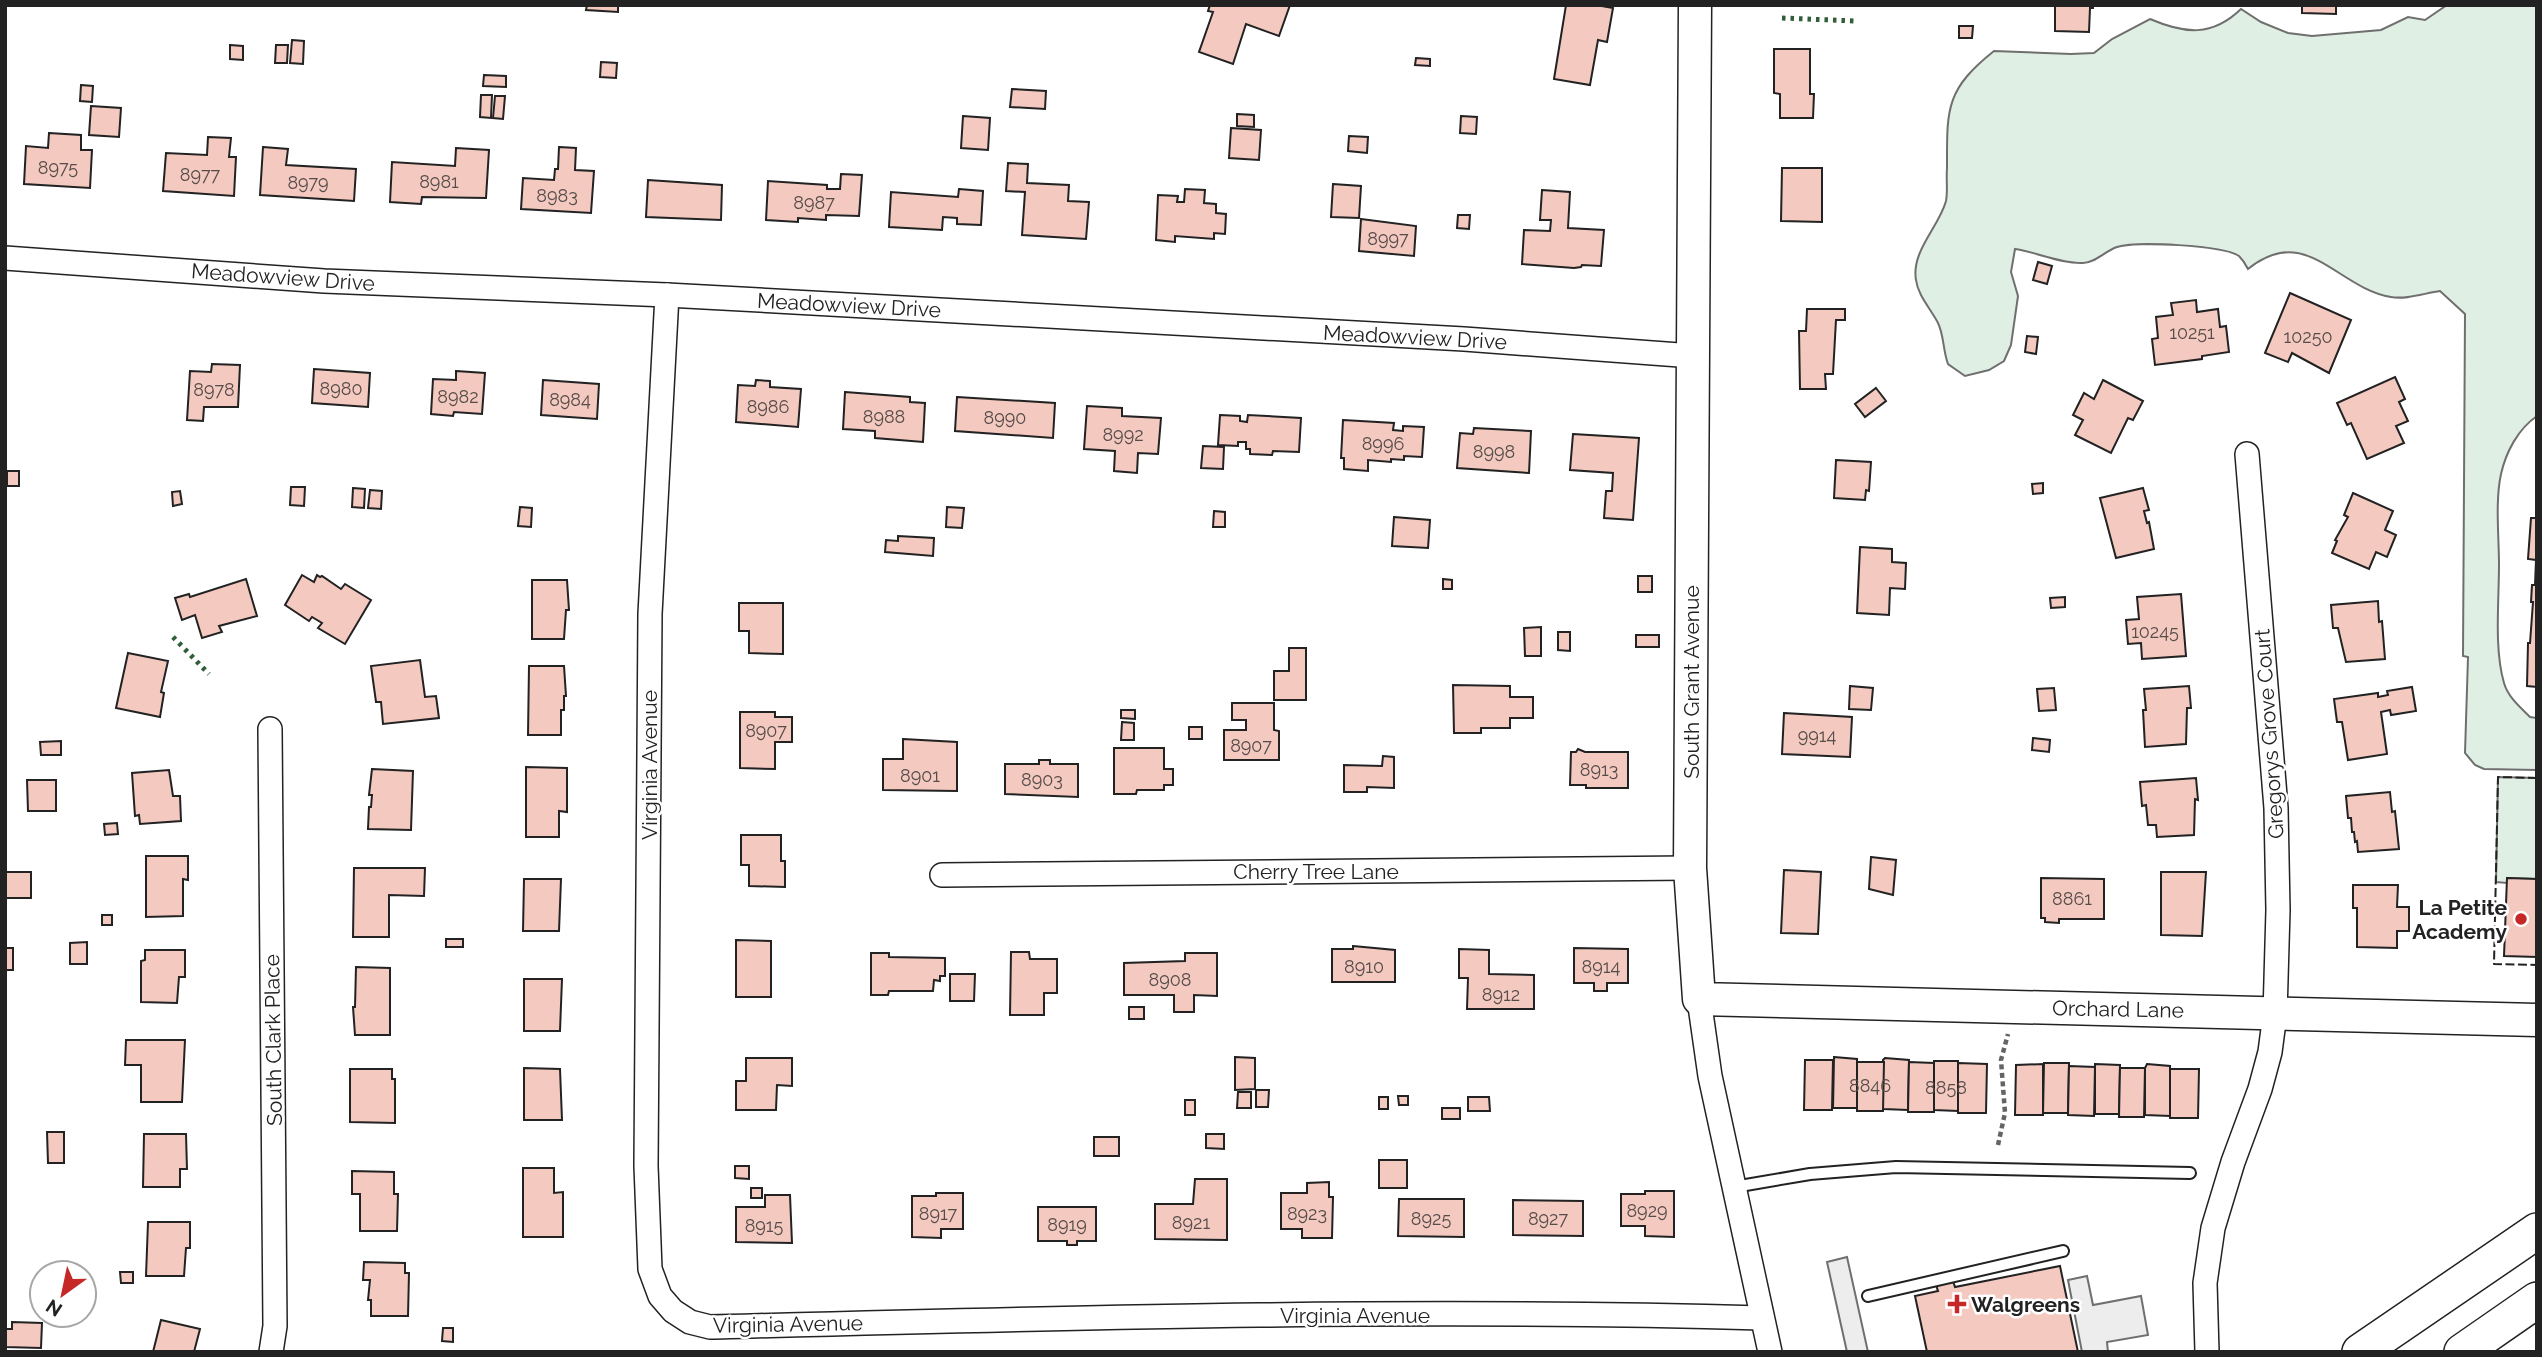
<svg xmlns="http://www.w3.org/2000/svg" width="2542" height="1357" font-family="Raleway,sans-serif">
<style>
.green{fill:#e0efe3;stroke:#6f6f6f;stroke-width:2}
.parking{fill:#ededed;stroke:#6f6f6f;stroke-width:2}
.building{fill:#f3c9c0;stroke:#222;stroke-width:2}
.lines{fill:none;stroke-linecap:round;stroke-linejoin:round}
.lane-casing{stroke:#222;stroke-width:14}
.street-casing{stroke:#222;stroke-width:26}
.secondary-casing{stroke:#222;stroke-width:35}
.primary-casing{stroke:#222;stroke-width:38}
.path{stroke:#646464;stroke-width:4.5;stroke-dasharray:5 3.5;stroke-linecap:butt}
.lane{stroke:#fff;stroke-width:10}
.street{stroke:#fff;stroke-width:23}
.secondary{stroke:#fff;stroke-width:32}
.primary{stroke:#fff;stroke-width:35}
.hedge{stroke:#2f5e38;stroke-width:5;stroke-dasharray:3.5 5;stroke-linecap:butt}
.fence{stroke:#222;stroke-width:2;stroke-dasharray:9 3.5;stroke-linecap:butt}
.poi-dot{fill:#c62828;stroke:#fff;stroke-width:2.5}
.labels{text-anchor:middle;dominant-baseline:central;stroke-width:5;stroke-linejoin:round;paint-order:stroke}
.number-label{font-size:18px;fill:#564c4a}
.street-label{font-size:21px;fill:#222;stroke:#fff}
.poi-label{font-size:21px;font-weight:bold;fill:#222;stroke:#fff;text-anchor:end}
</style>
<rect width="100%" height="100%" fill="#fff"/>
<g class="green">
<path d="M2447,5H2537V416C2518,429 2506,452 2501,474C2495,502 2499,536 2499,565C2499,602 2494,649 2504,683C2508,697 2520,707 2530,717L2537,718V770L2484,769L2475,765L2465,753L2468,657L2463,656L2465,314L2440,291C2425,293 2406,300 2391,297C2337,288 2306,222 2248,269C2246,265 2242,259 2239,256C2222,245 2136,241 2117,247C2105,251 2095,263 2083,263C2062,264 2036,252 2015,249L2011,272L2018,296L2011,345L2004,361L1989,370L1965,376L1948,364C1943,351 1944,335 1938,323C1931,309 1918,296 1916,280C1911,251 1939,227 1946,201C1948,191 1946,179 1947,168C1947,109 1945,90 1994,51L2071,54L2094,53L2112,39L2150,19C2185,34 2212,37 2241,9L2261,22L2288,33L2312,36L2381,30L2408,17L2425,20Z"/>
<path d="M2498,777L2537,778V879L2507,878V883L2496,882Z"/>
</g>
<g class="parking">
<path d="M1847,1257L1868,1352H1847L1827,1262Z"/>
<path d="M2087,1276L2093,1305L2141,1296L2148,1335L2107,1342L2108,1352H2082L2068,1280Z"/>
</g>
<g class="building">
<path d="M587,5H618V12L586,10Z"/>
<path d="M1210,5H1290L1279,36L1246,24L1233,64L1199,52L1213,12L1208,11Z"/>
<path d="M1566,5H1596L1613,8L1607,42L1598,40L1590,85L1554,79Z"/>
<path d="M2055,5H2093V8H2090L2089,32L2055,31Z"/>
<path d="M2302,5H2336V14L2302,13Z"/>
<path d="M1959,26H1973L1972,38H1959Z"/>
<path d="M292,40L304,41L303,64L290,63Z"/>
<path d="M230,45L243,46V60L230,59Z"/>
<path d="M276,45H288L287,63H275Z"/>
<path d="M1774,49H1810V94H1814L1813,118H1780V94L1774,93Z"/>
<path d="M1416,58L1430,59V66L1415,65Z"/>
<path d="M601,62L617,63L616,78L600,77Z"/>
<path d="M484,75L506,76V87L483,86Z"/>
<path d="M81,85L93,86L92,102L80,101Z"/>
<path d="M1012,89L1046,91L1045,109L1010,107Z"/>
<path d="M481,95H492L491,118L480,117Z"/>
<path d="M495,96H505L503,119L493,118Z"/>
<path d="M91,106L121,108L119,137L89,135Z"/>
<path d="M1237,114L1254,115V127L1237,126Z"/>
<path d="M963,116L990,118L988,150L961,148Z"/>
<path d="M1461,116L1477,117L1476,134L1460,133Z"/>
<path d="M1231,128L1261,130L1259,160L1229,158Z"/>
<path d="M49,133L81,135V150H92L90,188L24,184L26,146L48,148Z"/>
<path d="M1349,136L1368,137L1367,153L1348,151Z"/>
<path d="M208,137L231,138L229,157H236L234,196L163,191L166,153L207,155Z"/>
<path d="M263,147L288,149L286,165L356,169L354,201L260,195Z"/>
<path d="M559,147L576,148L575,170L594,171L591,213L521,209L523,178L554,180L555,169H558Z"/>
<path d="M456,148L489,150L486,198L422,197L421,204L390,202L392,162L455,166Z"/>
<path d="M1008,163L1028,164L1027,183L1069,185L1068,201L1089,202L1086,239L1022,235L1025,192L1006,191Z"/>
<path d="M1782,168H1822V222L1781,221Z"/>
<path d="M841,174L862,175L859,216L826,215V220L798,218V222L766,220L768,181L827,185V189H840Z"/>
<path d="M648,180L722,185L721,220L646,217Z"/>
<path d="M1333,184L1361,186L1359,218L1331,217Z"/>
<path d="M959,189L983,191L981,225L957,224V218L943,217L942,230L889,227L891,192L958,197Z"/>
<path d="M1185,189L1205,190L1204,203L1216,204V213L1226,214L1225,234L1214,233V239L1175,236V242L1156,240L1158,195L1178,196L1177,202H1184Z"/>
<path d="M1542,190L1570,192L1568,228L1604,230L1601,266L1582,265L1581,267L1574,268L1522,264L1524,230L1550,231L1551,220H1540Z"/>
<path d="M1458,215H1470L1469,229L1457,228Z"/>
<path d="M1361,219L1416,226L1414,256L1359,251Z"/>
<path d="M2038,262L2052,266L2047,284L2033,280Z"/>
<path d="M2290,293L2351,320L2329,373L2292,353L2288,362L2265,353Z"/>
<path d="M2196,300L2197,312L2218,309L2220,327L2226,326L2229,352L2202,356V359L2155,365L2152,339L2158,338L2156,317L2173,315L2171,303Z"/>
<path d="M1807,309H1845V320H1836L1833,374H1825L1826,389H1800L1799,331H1806Z"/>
<path d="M2027,336L2038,337L2036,354L2025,352Z"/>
<path d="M212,364L240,365L238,407H204L203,421L187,420L190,371L211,372Z"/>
<path d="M314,369L370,373L368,407L312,403Z"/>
<path d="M456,371L485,373L482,414L454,412L453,416L431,414L433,379L456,380Z"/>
<path d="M2395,377L2405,399L2399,402L2408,421L2396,426L2404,443L2367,459L2351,423L2347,425L2337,403Z"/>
<path d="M543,380L599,384L597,419L541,415Z"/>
<path d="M756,380L770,381V387L801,389L798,427L736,422L738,385L755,386Z"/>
<path d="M2103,380L2143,401L2133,420L2128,418L2111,453L2075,435L2083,420L2073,415L2084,393L2094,399Z"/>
<path d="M1876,388L1886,401L1865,417L1855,404Z"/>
<path d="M845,392L910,397V402L925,403L923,442L875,438V431L843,429Z"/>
<path d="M957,397L1055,403L1053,438L955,431Z"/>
<path d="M1087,406L1122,408V416L1161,418L1158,454L1138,453L1137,473L1114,471L1115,451L1084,449Z"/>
<path d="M1220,415L1240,416V421L1247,422L1248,415L1301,418L1299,452L1273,451L1272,455L1250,454V449H1246V442H1238V446L1218,445Z"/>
<path d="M1343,420L1394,423L1393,430L1403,431V426L1424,427L1422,457L1404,456V460L1391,459V462L1368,460V471L1344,469V458H1341Z"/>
<path d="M1474,428L1531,431L1529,473L1457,468L1460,433L1473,434Z"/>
<path d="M1573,434L1639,438L1633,520L1604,518L1606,491H1612L1613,473L1570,470Z"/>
<path d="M1203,446L1224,447L1223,469L1201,468Z"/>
<path d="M1836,460L1871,462L1869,491L1866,490L1865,500L1834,498Z"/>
<rect x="7" y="471" width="12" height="15"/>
<path d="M2043,483V493L2033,494L2032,484Z"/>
<path d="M291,487H305L304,506L290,505Z"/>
<path d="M353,488L365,489L364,508L352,507Z"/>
<path d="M2143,488L2149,510L2144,511L2147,523L2149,522L2154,549L2116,558L2100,498Z"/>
<path d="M370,490L382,491L381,509L368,508Z"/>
<path d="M180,491L182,504L173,506L172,492Z"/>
<path d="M2353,493L2393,511L2385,530L2396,535L2387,557L2376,552L2369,569L2332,553L2337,541L2335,540L2348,517L2344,515Z"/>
<path d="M520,507L532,508L531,527L518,526Z"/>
<path d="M947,507L964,508L962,528L946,527Z"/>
<path d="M1214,511L1225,512V527H1213Z"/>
<path d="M1394,517L1430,520L1428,548L1392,546Z"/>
<path d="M2531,518H2537V687L2527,686L2528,643H2530L2533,602H2531L2532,585H2535L2536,560L2528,559Z"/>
<path d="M898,536L934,538L933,556L885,552L886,540L898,541Z"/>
<path d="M1860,547L1892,549V562L1906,563L1905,589L1890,588L1889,615L1857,613Z"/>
<path d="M302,575L314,582L317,575L320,577L322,576L341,589L345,584L371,600L345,644L318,628L322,623L312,617L309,621L285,605Z"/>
<rect x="1638" y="576" width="14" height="16"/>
<path d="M246,579L257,616L219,626L222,632L202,638L195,615L182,620L175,598L189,594L190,597Z"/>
<path d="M1443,579L1452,580V589H1443Z"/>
<path d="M532,580H567L569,610H566L564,639H532Z"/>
<path d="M2181,594L2186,656L2142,659L2141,643L2128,644L2126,620L2139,619L2137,597Z"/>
<path d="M2065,597V607L2051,608L2050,598Z"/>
<path d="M2378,601L2379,622L2382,621L2385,659L2346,662L2338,628H2333L2331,605Z"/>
<path d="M739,603H783V654L749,653V631H739Z"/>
<path d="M1541,627V656H1525L1524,628Z"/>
<path d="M1558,632H1570V651L1558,650Z"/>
<rect x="1636" y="635" width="23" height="12"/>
<path d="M1289,648H1306V700H1274V671H1289Z"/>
<path d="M128,653L168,661L161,692L164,693L160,717L116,708Z"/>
<path d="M420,660L425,697L436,696L439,718L383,724L381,702H376L371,666Z"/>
<path d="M529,666H564L566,696H564V710H561V735H528Z"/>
<path d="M1453,685L1510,686V697H1533V718H1510V728H1481V733H1454Z"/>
<path d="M1850,686L1873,688L1871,710L1849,709Z"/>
<path d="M2189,686L2191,708H2187L2186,744L2145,747L2143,710H2146L2144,689Z"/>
<path d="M2412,687L2416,711L2391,715L2390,710L2381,712L2387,754L2348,760L2342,722H2337L2334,699L2378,693V697L2388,695L2387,691Z"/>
<path d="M2054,688L2056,710L2039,711L2037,689Z"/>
<path d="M1232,703H1274V730L1279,731V760H1224V730H1246V720H1232Z"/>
<path d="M1121,710H1135V719L1121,718Z"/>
<path d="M740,712H775V717H792V742H775V769L740,768Z"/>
<path d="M1784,713L1852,717L1850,757L1782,754Z"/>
<path d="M1122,722L1134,723V740H1121Z"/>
<rect x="1189" y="727" width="13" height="12"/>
<path d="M2033,738L2050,740L2049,752L2032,750Z"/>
<path d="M903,739L957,742V791L883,790V759H903Z"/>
<path d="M61,741V755H41L40,742Z"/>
<path d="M1114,748H1164V769H1173V785H1164V790H1137L1136,794H1114Z"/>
<path d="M1578,749L1585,752H1628V788H1586V785H1570L1571,752H1576Z"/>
<path d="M1383,756L1394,757V788L1367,787V792H1344V765L1382,766Z"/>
<path d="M1039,760H1050V764H1078V797L1005,794V764H1039Z"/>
<path d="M526,767L567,768V812L559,811V837H526Z"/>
<path d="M372,769L413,771L411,830L368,829L369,807H371L372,795H369Z"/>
<path d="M169,770L173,796H180L181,821L140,824L139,815L135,816L132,773Z"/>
<path d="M2196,778L2198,800L2195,799L2194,835L2157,837L2156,825H2148L2146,805L2142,806L2140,782Z"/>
<path d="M27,780H56V811H28Z"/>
<path d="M2390,792L2392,812L2395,811L2399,849L2358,852L2357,841L2355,842L2354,832H2352L2351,818H2348L2346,796Z"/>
<path d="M117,823L118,834L105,835L104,824Z"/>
<path d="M741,835H781V861H785V887L749,886V865H741Z"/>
<path d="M146,856H188V880L183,879V916L146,917Z"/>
<path d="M1871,857L1896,860L1893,895L1869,889Z"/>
<path d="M354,868H425L424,896L389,895V937H353Z"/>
<path d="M1784,870L1821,872L1818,934L1781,933Z"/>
<rect x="5" y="872" width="26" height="26"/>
<path d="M2161,872H2206L2202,936L2161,935Z"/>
<path d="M2041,878L2104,879V919H2059V923L2045,922V918H2041Z"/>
<path d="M2507,878L2537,879V957L2504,956Z"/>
<path d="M524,879H561L559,931H523Z"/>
<path d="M2353,885H2398L2397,907H2409V931H2397V948L2357,947V908H2353Z"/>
<rect x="102" y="915" width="10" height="10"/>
<rect x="446" y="939" width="17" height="8"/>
<path d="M736,940L771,941V997H736Z"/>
<path d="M87,942V964H70V943Z"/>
<path d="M1353,946L1395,950V982H1332V949H1353Z"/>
<rect x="5" y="948" width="8" height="22"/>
<path d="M1574,948L1628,949V983H1607V991H1594V983H1574Z"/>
<path d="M1459,949L1489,950V974L1534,975V1009H1467L1468,978H1459Z"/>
<path d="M145,950H185V977H179L177,1003L141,1002V961L145,960Z"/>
<path d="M1011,952H1029L1030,959H1057V993H1044V1015H1010Z"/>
<path d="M871,953H889V957L945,958V976H940V981L934,980L933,991H889L888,995H871Z"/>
<path d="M1185,953H1217V996L1194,995V1012H1174V995H1124V963L1185,961Z"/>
<path d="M356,967L390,968V1035H355L353,1007H355Z"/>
<path d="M950,974H975L974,1001H950Z"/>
<path d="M524,979H562L560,1031H524Z"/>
<rect x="1129" y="1007" width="15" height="12"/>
<path d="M126,1040H185L182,1102H141V1065H125Z"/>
<path d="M1235,1057L1255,1058V1089L1235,1090Z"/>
<path d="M1834,1057L1857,1059V1108H1833Z"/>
<path d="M746,1058H792V1086L777,1085L776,1110H736V1081H746Z"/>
<path d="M1885,1058L1909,1060L1908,1110L1883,1109V1060Z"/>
<path d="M1805,1060H1833L1832,1110H1804Z"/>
<path d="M1934,1061H1958V1111L1934,1110Z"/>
<path d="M1857,1062H1884L1883,1111H1857Z"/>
<path d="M1909,1062L1934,1063V1112H1908Z"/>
<path d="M1958,1063L1987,1064L1986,1113H1958Z"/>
<path d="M2044,1063H2069L2068,1113H2043Z"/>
<path d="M2043,1064V1115H2015L2016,1065Z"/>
<path d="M2095,1064L2120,1065L2119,1114H2095Z"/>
<path d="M2147,1064L2170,1066V1116L2145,1115V1068Z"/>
<path d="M2069,1066L2095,1067L2094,1116L2068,1115Z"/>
<path d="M524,1068L560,1069L562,1120H524Z"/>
<path d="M2120,1068H2145L2144,1117H2119Z"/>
<path d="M350,1069H392V1079H395V1123L350,1122Z"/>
<path d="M2170,1069H2199L2198,1118H2170Z"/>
<path d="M1256,1090H1269L1268,1107H1256Z"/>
<path d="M1238,1092H1251V1108H1237Z"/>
<path d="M1398,1096H1408V1105H1399Z"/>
<rect x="1379" y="1097" width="9" height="12"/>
<path d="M1468,1097H1489L1490,1111H1468Z"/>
<rect x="1185" y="1100" width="10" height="15"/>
<rect x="1442" y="1108" width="18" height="11"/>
<path d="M47,1132H64V1163H48Z"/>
<path d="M144,1134H186L187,1169H180V1187H143Z"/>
<path d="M1206,1134H1224V1149L1206,1148Z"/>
<rect x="1094" y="1137" width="25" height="19"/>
<rect x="1379" y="1160" width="28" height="28"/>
<path d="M735,1166H749V1179L735,1178Z"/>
<path d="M523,1168H554V1193L563,1192V1237H523Z"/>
<path d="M352,1171L394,1172V1194H398L397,1231H360V1194H352Z"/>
<path d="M1195,1179H1227V1240L1155,1239V1204H1193Z"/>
<path d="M1329,1182V1197H1333L1332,1238H1302V1229H1281V1193H1307V1183Z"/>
<rect x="751" y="1188" width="11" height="10"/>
<path d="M1645,1191H1674V1237L1645,1236V1226H1621V1194H1645Z"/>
<path d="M936,1193H963V1229H941V1238L912,1237V1196H936Z"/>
<path d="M765,1195H790L792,1243L736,1242V1207H765Z"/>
<path d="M1399,1199H1464V1237L1398,1236Z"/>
<path d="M1513,1200L1583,1201V1236L1513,1235Z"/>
<path d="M1038,1207H1096V1241H1077V1245H1067V1241H1038Z"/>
<path d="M148,1222H190V1248H186L184,1276H146Z"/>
<path d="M364,1262L405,1263V1273H409L408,1316H371V1300H368L370,1280H363Z"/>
<path d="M2060,1266L2078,1352H1927L1915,1296L1938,1291L1936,1285L1953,1281L1955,1287Z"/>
<path d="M120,1272H133V1283H121Z"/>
<path d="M161,1320L200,1329L194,1352H153Z"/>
<path d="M12,1322L42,1323L41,1348L5,1347V1329H12Z"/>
<path d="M443,1328H453V1342L442,1341Z"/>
</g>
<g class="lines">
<defs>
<g id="lane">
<path d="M1734,1187L1810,1174L1896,1167L2190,1173"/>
<path d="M1868,1296L2063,1251"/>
</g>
<g id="street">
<path d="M5,258L324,281L667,295L1464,339L1693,356"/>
<path d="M667,295L650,614L646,1166L650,1269L660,1296L673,1311L690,1322L710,1327C1060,1318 1411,1308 1762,1318"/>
<path d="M270,729L275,1326L271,1352"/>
<path d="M942,875L1690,868"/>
<path d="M1699,999L1710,1076L1770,1352"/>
<path d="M2207,1352L2205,1283L2213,1228L2233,1162L2260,1089L2270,1052L2275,1014L2278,910L2276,808L2247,454"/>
</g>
<path id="secondary" d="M1695,5L1690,868L1699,999L2537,1020"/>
<g id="primary">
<path d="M2360,1352L2537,1231"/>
<path d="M2462,1352L2537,1300"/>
</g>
</defs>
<use href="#lane" class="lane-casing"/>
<use href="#street" class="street-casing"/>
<use href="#secondary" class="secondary-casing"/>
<use href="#primary" class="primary-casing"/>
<path class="path" d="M1998,1145L2005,1113L2001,1060L2008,1034"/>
<use href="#lane" class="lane"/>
<use href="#street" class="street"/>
<use href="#secondary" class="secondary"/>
<use href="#primary" class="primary"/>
<g class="hedge">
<path d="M1782,18L1856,21"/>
<path d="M173,637L209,674"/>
</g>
<path class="fence" d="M2537,778L2498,777L2494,964L2537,965"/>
</g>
<g class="poi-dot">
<circle cx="2521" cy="919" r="7"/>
<path d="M1953.5 1293.5h7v7h7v7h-7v7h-7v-7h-7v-7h7z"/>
</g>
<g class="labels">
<g class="number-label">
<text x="58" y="167">8975</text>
<text x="200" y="174">8977</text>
<text x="439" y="181">8981</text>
<text x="308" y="182">8979</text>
<text x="557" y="195">8983</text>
<text x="814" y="202">8987</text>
<text x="1388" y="238">8997</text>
<text x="2192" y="332">10251</text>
<text x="2308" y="336">10250</text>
<text x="341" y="388">8980</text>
<text x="214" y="389">8978</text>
<text x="458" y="396">8982</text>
<text x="570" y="399">8984</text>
<text x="768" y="406">8986</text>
<text x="884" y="416">8988</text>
<text x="1005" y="417">8990</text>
<text x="1123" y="434">8992</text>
<text x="1383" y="443">8996</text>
<text x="1494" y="451">8998</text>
<text x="2155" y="631">10245</text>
<text x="766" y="730">8907</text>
<text x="1817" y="735">9914</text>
<text x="1251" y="745">8907</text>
<text x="1599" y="769">8913</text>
<text x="920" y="775">8901</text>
<text x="1042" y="779">8903</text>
<text x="2072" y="898">8861</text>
<text x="1364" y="966">8910</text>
<text x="1601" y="966">8914</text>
<text x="1170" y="979">8908</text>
<text x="1501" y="994">8912</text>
<text x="1870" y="1085">8846</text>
<text x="1946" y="1087">8858</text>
<text x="1647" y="1210">8929</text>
<text x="938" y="1213">8917</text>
<text x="1307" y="1213">8923</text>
<text x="1431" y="1218">8925</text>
<text x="1548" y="1218">8927</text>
<text x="1191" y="1222">8921</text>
<text x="1067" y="1224">8919</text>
<text x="764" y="1225">8915</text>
</g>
<g class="street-label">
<text transform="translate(283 277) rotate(4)">Meadowview Drive</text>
<text transform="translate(849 305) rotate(3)">Meadowview Drive</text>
<text transform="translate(1415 337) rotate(3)">Meadowview Drive</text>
<text transform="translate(1691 682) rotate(-90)">South Grant Avenue</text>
<text transform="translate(2269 734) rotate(-94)">Gregorys Grove Court</text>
<text transform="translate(649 765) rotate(-90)">Virginia Avenue</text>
<text x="1316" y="871">Cherry Tree Lane</text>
<text transform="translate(2118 1009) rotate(1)">Orchard Lane</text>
<text transform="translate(273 1040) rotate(-91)">South Clark Place</text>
<text x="1355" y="1315">Virginia Avenue</text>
<text transform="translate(788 1324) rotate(-1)">Virginia Avenue</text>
</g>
<g class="poi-label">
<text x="2507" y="907">La Petite<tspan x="2507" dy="24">Academy</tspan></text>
<text x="1971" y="1304" text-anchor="start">Walgreens</text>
</g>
</g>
<rect width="2542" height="1357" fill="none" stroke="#222222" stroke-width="14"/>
<g transform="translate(63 1294) rotate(213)"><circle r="33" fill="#ffffff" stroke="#a7a7a7" stroke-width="2"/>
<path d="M0-5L12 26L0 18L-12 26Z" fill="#c62828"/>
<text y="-10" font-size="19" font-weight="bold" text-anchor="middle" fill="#222222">N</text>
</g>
</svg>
